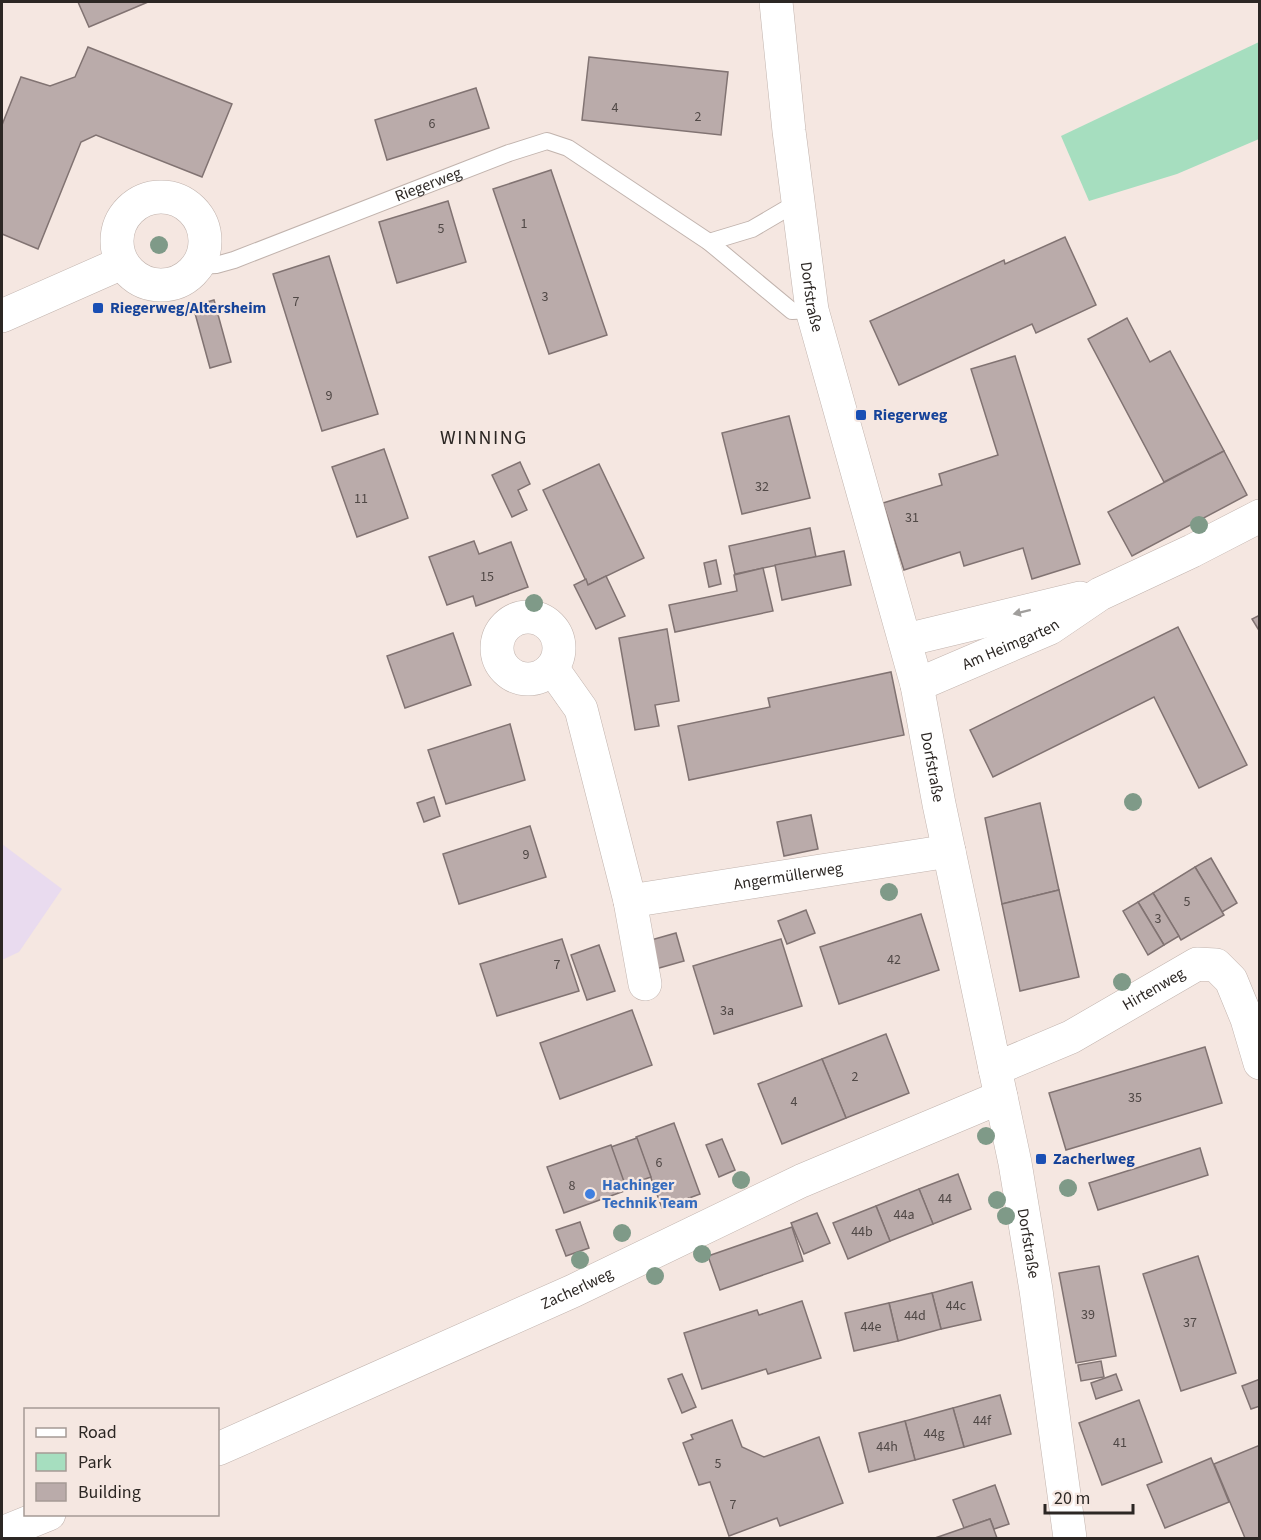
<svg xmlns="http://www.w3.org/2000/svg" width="1261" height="1540" font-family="'Source Sans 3',sans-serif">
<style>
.commercial{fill:#e9dbef}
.green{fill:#a6debf}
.building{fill:#baabaa;stroke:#817372;stroke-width:1.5}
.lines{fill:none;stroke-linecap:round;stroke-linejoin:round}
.service-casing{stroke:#c1b3ad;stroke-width:18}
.minor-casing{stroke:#c1b3ad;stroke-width:34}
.service{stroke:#fff;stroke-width:16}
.minor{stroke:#fff;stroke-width:33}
.tree{fill:#7f9a88}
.oneway{fill:#a09e9c}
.transit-dot{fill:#1a4fb4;stroke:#f5e7e1;stroke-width:2}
.shop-dot{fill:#3f7fe0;stroke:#f5e7e1;stroke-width:2}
.labels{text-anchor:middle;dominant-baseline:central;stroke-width:4.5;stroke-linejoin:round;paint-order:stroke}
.number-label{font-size:14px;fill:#504846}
.street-label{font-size:16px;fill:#2c2724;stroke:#f5e7e1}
.transit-label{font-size:16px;font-weight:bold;fill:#164399;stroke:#f5e7e1;text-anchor:start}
.shop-label{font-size:16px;font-weight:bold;fill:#366cbe;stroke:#f5e7e1;text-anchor:start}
.quarter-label{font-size:20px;letter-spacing:1.5px;fill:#2c2724;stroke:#f5e7e1}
</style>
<rect width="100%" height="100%" fill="#f5e7e1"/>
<path class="commercial" d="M2,844L62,889L19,952L2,960Z"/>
<path class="green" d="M1259,42V139L1177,174L1089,201L1061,136Z"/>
<g class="building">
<path d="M78,2H148L89,27Z"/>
<path d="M88,47L232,104L202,177L96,135L81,142L38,249L2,234V125L21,77L50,86L75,77Z"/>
<path d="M589,57L728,72L721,135L582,120Z"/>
<path d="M476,88L489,128L387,160L375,120Z"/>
<path d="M551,170L607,335L549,354L493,189Z"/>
<path d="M448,201L466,262L397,283L379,222Z"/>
<path d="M1065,237L1096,305L1036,333L1032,324L899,385L870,321L1004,260L1005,264Z"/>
<path d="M329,256L378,414L322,431L273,274Z"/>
<path d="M214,300L231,362L210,368L193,306Z"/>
<path d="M1127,318L1150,362L1170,351L1224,451L1164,482L1088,339Z"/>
<path d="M1015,356L1080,564L1032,579L1023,548L964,566L960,552L904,570L883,503L942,485L939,474L998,455L971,369Z"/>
<path d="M789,416L810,498L742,514L722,433Z"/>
<path d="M384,449L408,518L357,537L332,467Z"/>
<path d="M1224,451L1247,495L1132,556L1108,512Z"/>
<path d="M520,462L530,484L518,490L527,510L512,517L492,475Z"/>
<path d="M599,464L644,558L588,585L543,490Z"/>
<path d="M810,528L816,557L735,574L729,546Z"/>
<path d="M474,541L479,554L511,542L528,587L476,606L473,596L447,605L429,557Z"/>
<path d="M844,551L851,585L782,600L775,565Z"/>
<path d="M716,560L721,584L709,587L704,563Z"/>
<path d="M763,568L773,611L675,632L669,605L737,591L734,575Z"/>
<path d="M606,576L625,616L596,629L574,585L586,579L588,585Z"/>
<path d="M1260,615V632L1252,619Z"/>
<path d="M1178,627L1247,765L1199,788L1154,697L993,777L970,730Z"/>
<path d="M667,629L679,701L655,705L659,726L635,730L619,638Z"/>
<path d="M453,633L471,685L405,708L387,656Z"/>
<path d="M891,672L904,735L689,780L678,726L770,707L768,698Z"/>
<path d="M510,724L525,780L446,804L428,750Z"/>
<path d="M434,797L440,816L424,822L417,803Z"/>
<path d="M1040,803L1059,890L1002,904L985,818Z"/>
<path d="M811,815L818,849L784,856L777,822Z"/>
<path d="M530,826L546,877L459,904L443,854Z"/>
<path d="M1211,858L1237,903L1222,912L1195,867Z"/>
<path d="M1195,867L1224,915L1181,940L1153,893Z"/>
<path d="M1059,890L1079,977L1020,991L1002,904Z"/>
<path d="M1153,893L1179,936L1164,945L1138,902Z"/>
<path d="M1138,902L1164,945L1148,955L1123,911Z"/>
<path d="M806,910L815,933L787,944L778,921Z"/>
<path d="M921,914L939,970L839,1004L820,947Z"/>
<path d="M676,933L684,961L652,970L644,942Z"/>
<path d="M562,939L579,991L497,1016L480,964Z"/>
<path d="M781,939L802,1006L714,1034L693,966Z"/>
<path d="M599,945L615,991L587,1000L571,955Z"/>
<path d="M632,1010L652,1065L560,1099L540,1043Z"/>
<path d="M886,1034L909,1093L846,1118L822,1059Z"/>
<path d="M1205,1047L1222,1103L1066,1150L1049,1093Z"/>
<path d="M822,1059L846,1118L782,1144L758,1084Z"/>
<path d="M674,1123L700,1194L662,1208L636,1137Z"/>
<path d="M637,1138L651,1177L625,1186L611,1147Z"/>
<path d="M722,1139L735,1170L719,1177L706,1145Z"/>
<path d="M611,1145L627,1190L564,1213L547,1167Z"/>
<path d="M1200,1148L1208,1175L1098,1210L1089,1183Z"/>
<path d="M958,1174L971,1209L933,1224L919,1189Z"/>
<path d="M919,1189L933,1224L890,1241L876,1206Z"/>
<path d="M876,1206L890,1241L848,1259L833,1223Z"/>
<path d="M817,1213L830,1243L804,1254L791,1223Z"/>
<path d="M580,1222L589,1248L566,1256L556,1230Z"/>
<path d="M792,1227L803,1261L720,1290L708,1256Z"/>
<path d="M1198,1256L1236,1373L1181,1391L1143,1274Z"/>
<path d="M1099,1266L1116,1356L1076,1363L1059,1273Z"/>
<path d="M972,1282L981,1320L941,1329L932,1293Z"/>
<path d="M932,1293L941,1329L898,1341L889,1303Z"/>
<path d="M802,1301L821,1358L768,1374L766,1369L702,1389L684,1333L757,1310L759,1315Z"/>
<path d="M889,1303L898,1341L854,1351L845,1313Z"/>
<path d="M1101,1361L1104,1377L1081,1381L1078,1365Z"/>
<path d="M682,1374L696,1407L682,1413L668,1379Z"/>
<path d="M1116,1374L1122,1390L1096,1399L1091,1383Z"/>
<path d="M1260,1379V1406L1251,1409L1242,1386Z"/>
<path d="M1000,1395L1011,1434L964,1447L953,1408Z"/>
<path d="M1139,1400L1162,1462L1102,1485L1079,1423Z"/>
<path d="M953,1408L964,1447L915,1460L905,1421Z"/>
<path d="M732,1420L742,1447L764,1457L819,1437L843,1503L780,1526L777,1518L729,1536L710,1482L699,1485L683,1443L693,1439L691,1435Z"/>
<path d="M905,1421L915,1460L869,1472L859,1433Z"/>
<path d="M1260,1445V1538H1245L1214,1464Z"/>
<path d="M1211,1458L1229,1502L1165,1528L1147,1485Z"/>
<path d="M995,1485L1009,1524L994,1529L990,1519L964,1528L953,1500Z"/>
<path d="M990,1519L997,1538H935L964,1528Z"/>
</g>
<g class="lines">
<defs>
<g id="service">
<path d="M709,242L752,229L798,202"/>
<path id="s1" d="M199,266L216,265L234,260L509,153L547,141L568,148L709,242L792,311L812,310"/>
</g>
<g id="minor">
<path id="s2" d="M776,2L789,131L812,310L917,685L939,804L1015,1163L1036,1290L1070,1538"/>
<circle cx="161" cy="241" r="44"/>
<path d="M2,316L122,263"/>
<circle cx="528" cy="648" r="31"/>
<path d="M906,640L1080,598"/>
<path d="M552,668L581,709L630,901L645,984"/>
<path id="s3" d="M917,685L1050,628L1100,594L1192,551L1260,516"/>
<path id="s4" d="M630,901L949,851"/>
<path id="s5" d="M995,1069L1071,1037L1197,964L1216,965L1231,980L1247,1019L1260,1063"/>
<path id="s6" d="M218,1449L573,1291L801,1181L1001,1097"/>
<path d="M2,1533L49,1514"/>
</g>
</defs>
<use href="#service" class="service-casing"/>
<use href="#minor" class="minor-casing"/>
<use href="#service" class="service"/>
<use href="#minor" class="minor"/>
</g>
<g class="tree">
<circle cx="159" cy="245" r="9"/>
<circle cx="1199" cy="525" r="9"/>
<circle cx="534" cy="603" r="9"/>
<circle cx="1133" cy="802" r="9"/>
<circle cx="889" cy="892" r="9"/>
<circle cx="1122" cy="982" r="9"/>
<circle cx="986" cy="1136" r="9"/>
<circle cx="741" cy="1180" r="9"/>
<circle cx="1068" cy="1188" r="9"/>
<circle cx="997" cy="1200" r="9"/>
<circle cx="1006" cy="1216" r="9"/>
<circle cx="622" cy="1233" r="9"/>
<circle cx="702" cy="1254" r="9"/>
<circle cx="580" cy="1260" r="9"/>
<circle cx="655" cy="1276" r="9"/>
</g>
<defs><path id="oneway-solid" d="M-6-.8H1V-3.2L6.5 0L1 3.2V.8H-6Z" transform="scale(1.5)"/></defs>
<use class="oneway" href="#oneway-solid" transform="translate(1022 612) rotate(166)"/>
<g class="transit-dot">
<rect x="92" y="302" width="12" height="12" rx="3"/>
<rect x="855" y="409" width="12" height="12" rx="3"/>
<rect x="1035" y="1153" width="12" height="12" rx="3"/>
</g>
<circle class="shop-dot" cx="590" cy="1194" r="6"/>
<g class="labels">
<g class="number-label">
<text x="615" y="108">4</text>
<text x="698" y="117">2</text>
<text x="432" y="124">6</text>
<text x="524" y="224">1</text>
<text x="441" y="229">5</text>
<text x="545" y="297">3</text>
<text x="296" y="302">7</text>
<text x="329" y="396">9</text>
<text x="762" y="487">32</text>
<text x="361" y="499">11</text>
<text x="912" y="518">31</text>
<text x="487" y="577">15</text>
<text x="526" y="855">9</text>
<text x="1187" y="902">5</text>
<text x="1158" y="919">3</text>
<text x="894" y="960">42</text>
<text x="557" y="965">7</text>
<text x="727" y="1011">3a</text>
<text x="855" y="1077">2</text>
<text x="1135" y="1098">35</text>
<text x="794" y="1102">4</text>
<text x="659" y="1163">6</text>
<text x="572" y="1186">8</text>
<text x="945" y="1199">44</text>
<text x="904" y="1215">44a</text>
<text x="862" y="1232">44b</text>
<text x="956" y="1306">44c</text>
<text x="1088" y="1315">39</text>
<text x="915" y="1316">44d</text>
<text x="1190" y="1323">37</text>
<text x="871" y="1327">44e</text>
<text x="982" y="1421">44f</text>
<text x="934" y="1434">44g</text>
<text x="1120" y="1443">41</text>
<text x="887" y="1447">44h</text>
<text x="718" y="1464">5</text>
<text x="733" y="1505">7</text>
</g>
<g class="street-label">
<text stroke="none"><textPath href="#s1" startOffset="244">Riegerweg</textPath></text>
<text stroke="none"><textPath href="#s2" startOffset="297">Dorfstraße</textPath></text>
<text stroke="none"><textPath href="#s3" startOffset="102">Am Heimgarten</textPath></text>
<text stroke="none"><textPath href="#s2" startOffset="783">Dorfstraße</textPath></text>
<text stroke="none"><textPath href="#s4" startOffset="160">Angermüllerweg</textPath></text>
<text stroke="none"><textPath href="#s5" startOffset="178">Hirtenweg</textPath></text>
<text stroke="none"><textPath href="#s2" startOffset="1269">Dorfstraße</textPath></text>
<text stroke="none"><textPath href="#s6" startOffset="393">Zacherlweg</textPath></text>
</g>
<g class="transit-label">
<text x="110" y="308">Riegerweg/Altersheim</text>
<text x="873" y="415">Riegerweg</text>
<text x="1053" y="1159">Zacherlweg</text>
</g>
<g class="shop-label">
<text x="602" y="1185">Hachinger<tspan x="602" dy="18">Technik Team</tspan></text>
</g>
<g class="quarter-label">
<text x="484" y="438">WINNING</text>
</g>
</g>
<rect width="1261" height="1540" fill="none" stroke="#2c2724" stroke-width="6"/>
<rect x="24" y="1408" width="195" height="108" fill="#f5e7e1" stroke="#a59a95" stroke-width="1.5"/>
<rect x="36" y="1428" width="30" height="9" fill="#ffffff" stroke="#a59a95" stroke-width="1.5"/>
<text x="78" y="1438" font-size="18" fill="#2c2724">Road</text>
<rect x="36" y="1453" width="30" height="18" fill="#a6debf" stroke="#a59a95" stroke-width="1.5"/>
<text x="78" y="1468" font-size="18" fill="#2c2724">Park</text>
<rect x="36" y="1483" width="30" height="18" fill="#baabaa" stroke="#a59a95" stroke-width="1.5"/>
<text x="78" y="1498" font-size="18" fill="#2c2724">Building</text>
<path d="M1045 1504v9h88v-9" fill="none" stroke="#2c2724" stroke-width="3"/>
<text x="1054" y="1504" font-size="18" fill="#2c2724" stroke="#f5e7e1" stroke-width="4.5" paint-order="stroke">20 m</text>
</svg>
